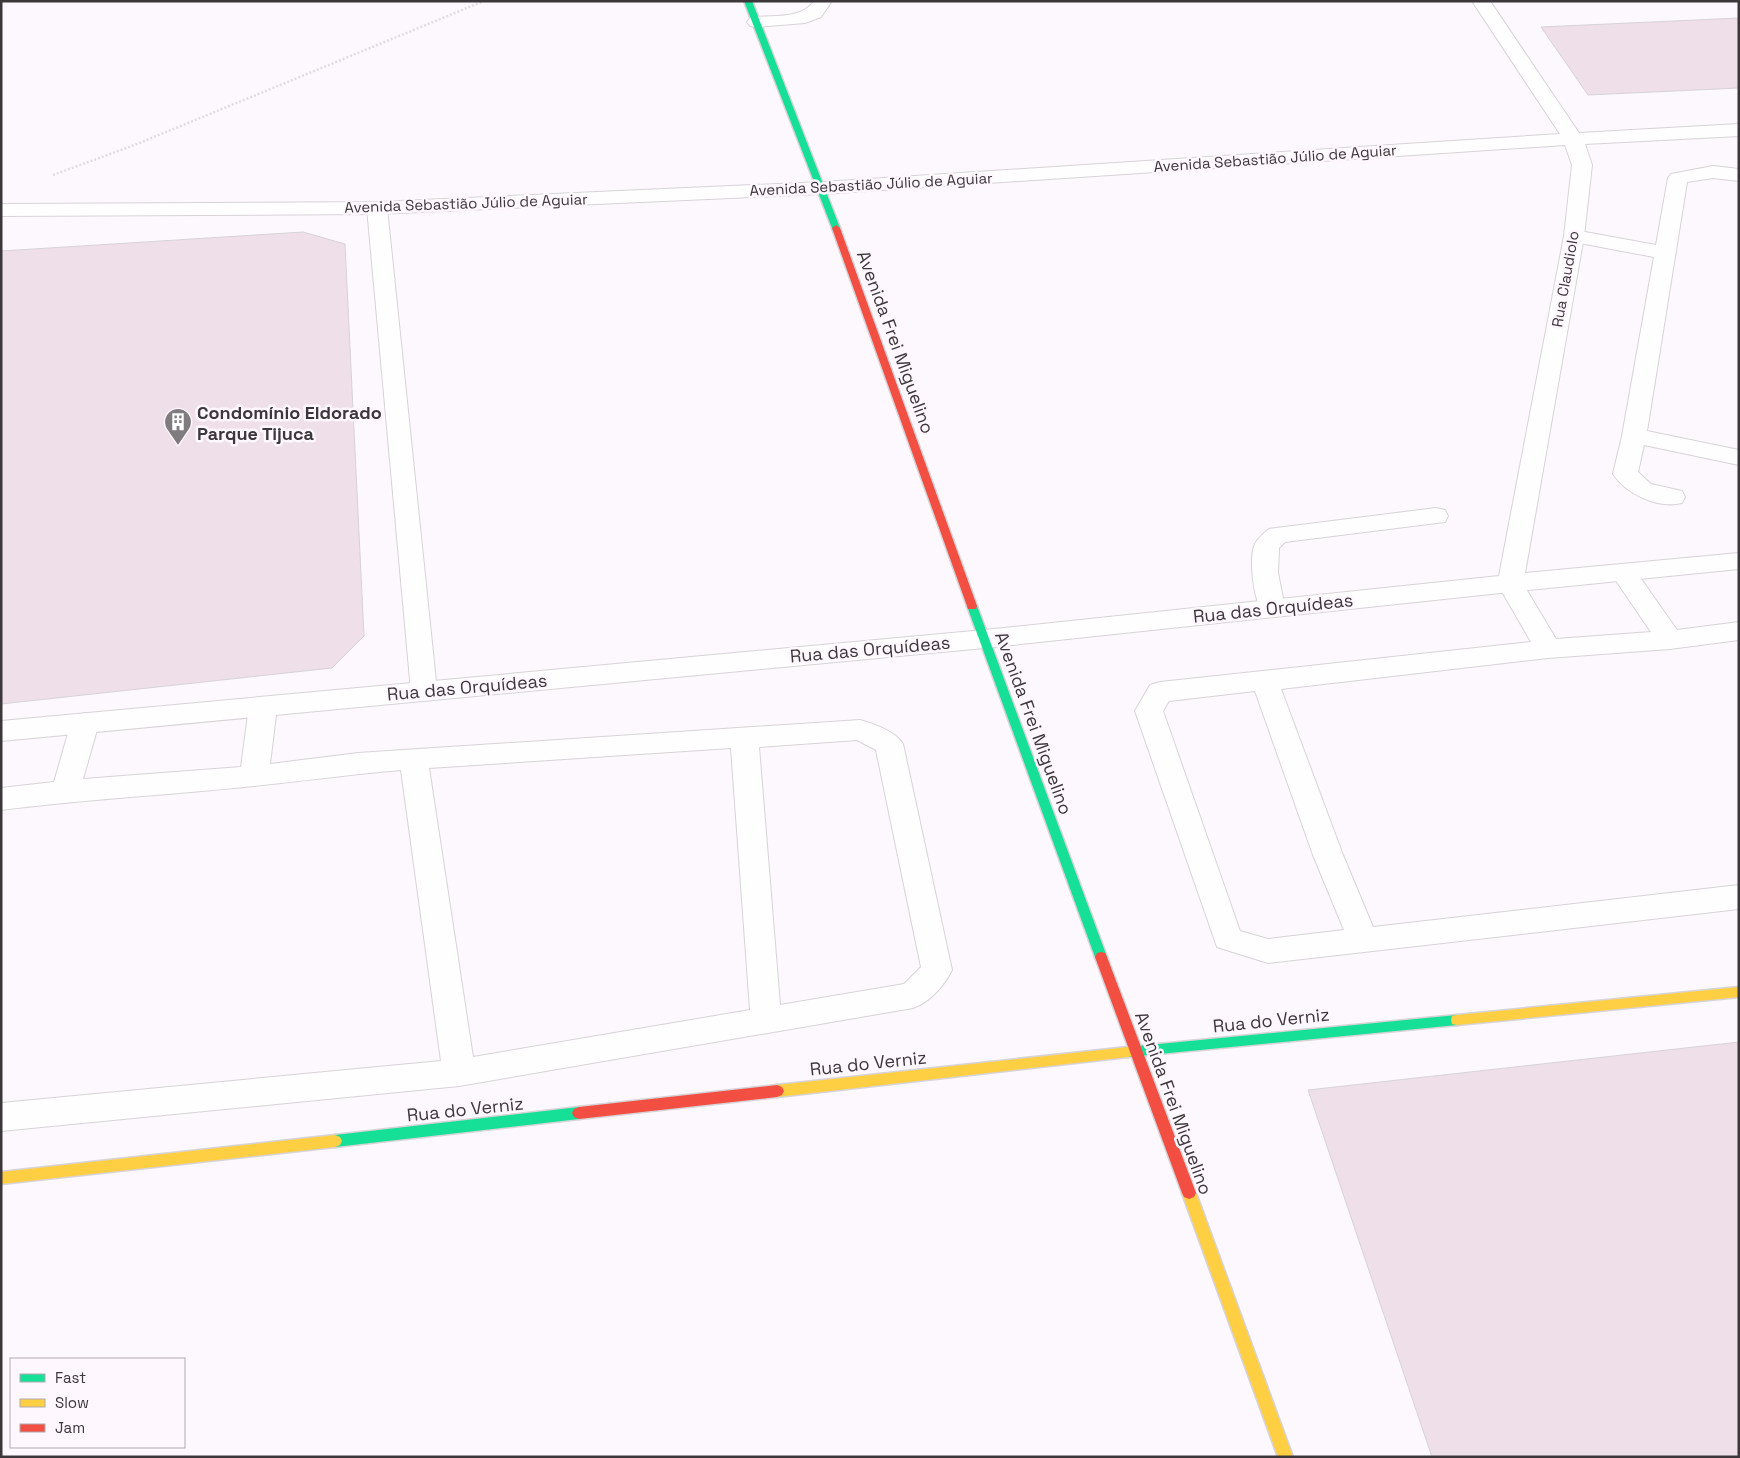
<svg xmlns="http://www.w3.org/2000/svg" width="1740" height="1458" font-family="'Space Grotesk',sans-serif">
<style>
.building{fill:#eedfe8;stroke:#d7d3d6}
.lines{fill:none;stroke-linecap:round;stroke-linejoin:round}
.lane-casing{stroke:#d7d3d7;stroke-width:2}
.street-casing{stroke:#d7d3d7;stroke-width:2}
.fast-casing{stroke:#d7d3d7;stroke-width:3}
.slow-casing{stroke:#d7d3d7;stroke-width:3}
.jam-casing{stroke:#d7d3d7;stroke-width:3}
.path{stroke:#dfdedf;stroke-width:2.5;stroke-dasharray:2 2;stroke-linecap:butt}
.lane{fill:#fffeff;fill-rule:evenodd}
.street{fill:#fffeff;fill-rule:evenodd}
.fast{fill:#16e098;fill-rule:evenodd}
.slow{fill:#ffcf43;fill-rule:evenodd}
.jam{fill:#f24e42;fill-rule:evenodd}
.labels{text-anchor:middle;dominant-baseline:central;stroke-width:5;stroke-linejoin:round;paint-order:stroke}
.far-street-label{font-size:15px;fill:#3b373a;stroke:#fef7fe}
.street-label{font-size:18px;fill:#3b373a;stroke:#fef7fe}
.poi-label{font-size:18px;font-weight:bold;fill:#3b373a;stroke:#fef7fe;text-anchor:start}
</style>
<rect width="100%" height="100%" fill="#fdf8fd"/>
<g class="building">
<path d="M1739,18V88L1588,95L1541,27Z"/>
<path d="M303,232L345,244L364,636L332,668L1,704V251Z"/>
<path d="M1739,1042V1457H1432L1308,1090Z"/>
</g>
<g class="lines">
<defs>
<g id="lane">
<path d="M814,1H832L821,17L805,23L756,27L750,26L747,22L750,18L756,17C775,15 802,19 814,1Z"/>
<path d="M1713,166L1739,169V181L1713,178L1687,182L1647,431L1739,450V465L1644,445L1638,472L1651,484L1682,491L1685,497L1682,503C1658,509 1626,494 1613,474L1622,436L1654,257L1574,242L1567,240L1564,236L1567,232L1574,230L1656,245L1668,178L1671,174Z"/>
<path d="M377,202L384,204L387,208L437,691L434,698L424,701L414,698L411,691L367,208L370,204Z"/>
<path d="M1436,508L1445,510L1448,516L1445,522L1285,542L1279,548L1278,573L1285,608L1281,614L1272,617L1263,614C1254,600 1248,559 1255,544C1258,538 1264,533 1269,529Z"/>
<path d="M1623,564L1632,566L1677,630L1739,622V640L1670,649L1548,658L1281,689L1343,855L1373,927L1739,885V909L1268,963L1217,947L1135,711L1150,685L1160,682L1531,642L1497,583L1501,577L1510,574L1519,577L1556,639L1651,632L1610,572L1614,566ZM1255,691L1313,855L1344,930L1268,939L1240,931L1163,711L1169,701Z"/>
<path d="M263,697L273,700L277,707L270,764L358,753L860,720C874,724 895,731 903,744L952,970C944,986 930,1002 913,1008L459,1086L1,1131V1103L441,1061L401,770C352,774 303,781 254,786C170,795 85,799 1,810V788L54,782L71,723L75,716L85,713L95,716L99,723L83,779L241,767L249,707L253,700ZM857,740L876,750L921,967L904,984L780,1005L759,747ZM731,748L750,1010L473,1057L429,768Z"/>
</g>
<path id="street" d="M1472,1H1490L1579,133L1739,124V136L1585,144L1592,165L1584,236L1525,573L1739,553V569L1510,592L984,648L1,741V721L984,630L1499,576L1564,236L1572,165L1565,145L822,194L377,214L1,216V204L377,202L822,182L1560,134Z"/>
<g id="fast">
<path d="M744,1H752L840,228L839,230H833L832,228Z"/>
<path d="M972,602L977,606L1107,957L1105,961L1101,962L1097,961L1095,957L967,606Z"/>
<path d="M1457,1015L1462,1016L1463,1020L1462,1024L1457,1025L1128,1057L1123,1056L1122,1052L1123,1048L1128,1047Z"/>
<path d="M579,1107L584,1109L586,1113L584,1117L579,1119L335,1147L330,1145L328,1141L330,1137L335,1135Z"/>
</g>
<g id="slow">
<path d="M1739,987V997L1457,1025L1452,1024L1451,1020L1452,1016L1457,1015Z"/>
<path d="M1128,1047L1133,1048L1134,1052L1133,1056L1128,1057L777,1097L772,1095L770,1091L772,1087L777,1085Z"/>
<path d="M335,1135L340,1137L342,1141L340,1145L335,1147L1,1184V1172Z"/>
<path d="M1189,1187L1194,1189L1196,1193L1293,1457H1278L1182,1193L1184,1189Z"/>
</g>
<g id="jam">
<path d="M836,225L840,228L977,606L976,609H968L967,606L832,228Z"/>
<path d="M1101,952L1105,953L1107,957L1196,1193L1194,1197L1189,1199L1184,1197L1182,1193L1095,957L1097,953Z"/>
<path d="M777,1085L782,1087L784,1091L782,1095L777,1097L579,1119L574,1117L572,1113L574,1109L579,1107Z"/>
</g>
</defs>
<use href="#lane" class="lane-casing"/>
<use href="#street" class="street-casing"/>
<use href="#fast" class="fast-casing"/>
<use href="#slow" class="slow-casing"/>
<use href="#jam" class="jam-casing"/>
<path class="path" d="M53,175L137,144L484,1"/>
<use href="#lane" class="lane"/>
<use href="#street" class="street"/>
<use href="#fast" class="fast"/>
<use href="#slow" class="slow"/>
<use href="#jam" class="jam"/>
</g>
<defs>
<symbol id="building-pin" viewBox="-11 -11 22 30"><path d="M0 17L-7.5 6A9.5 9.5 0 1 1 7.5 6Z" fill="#7f7b7e" stroke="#fef7fe"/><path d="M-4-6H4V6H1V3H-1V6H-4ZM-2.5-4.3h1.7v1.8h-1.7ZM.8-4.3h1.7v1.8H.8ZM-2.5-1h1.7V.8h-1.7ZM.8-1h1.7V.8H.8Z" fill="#fff"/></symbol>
</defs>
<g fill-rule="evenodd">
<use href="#building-pin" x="162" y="406" width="32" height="43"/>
</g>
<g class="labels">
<g class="far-street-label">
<text transform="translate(1275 158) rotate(-4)">Avenida Sebastião Júlio de Aguiar</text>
<text transform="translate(871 184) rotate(-3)">Avenida Sebastião Júlio de Aguiar</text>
<text transform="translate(466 203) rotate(-2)">Avenida Sebastião Júlio de Aguiar</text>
<text transform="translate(1565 279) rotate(-80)">Rua Claudiolo</text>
</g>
<g class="street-label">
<text transform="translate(896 342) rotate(70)">Avenida Frei Miguelino</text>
<text transform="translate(1273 608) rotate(-6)">Rua das Orquídeas</text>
<text transform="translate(870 649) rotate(-5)">Rua das Orquídeas</text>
<text transform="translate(467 687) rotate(-5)">Rua das Orquídeas</text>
<text transform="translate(1034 723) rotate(70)">Avenida Frei Miguelino</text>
<text transform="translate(1271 1020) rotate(-6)">Rua do Verniz</text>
<text transform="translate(868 1063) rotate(-6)">Rua do Verniz</text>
<text transform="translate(1174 1103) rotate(70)">Avenida Frei Miguelino</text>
<text transform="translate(465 1109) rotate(-6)">Rua do Verniz</text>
</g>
<g class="poi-label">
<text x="197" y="412">Condomínio Eldorado<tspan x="197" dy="21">Parque Tijuca</tspan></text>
</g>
</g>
<rect width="1740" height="1458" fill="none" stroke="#3b373a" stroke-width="5"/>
<rect x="10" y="1358" width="175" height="90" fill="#fef7fe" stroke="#b0aab0"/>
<rect x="20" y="1374" width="25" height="8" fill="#16e098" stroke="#b0aab0"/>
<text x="55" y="1383" font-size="15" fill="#3b373a">Fast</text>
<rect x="20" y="1399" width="25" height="8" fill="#ffcf43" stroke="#b0aab0"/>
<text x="55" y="1408" font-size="15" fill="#3b373a">Slow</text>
<rect x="20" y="1424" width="25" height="8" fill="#f24e42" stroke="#b0aab0"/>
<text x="55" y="1433" font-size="15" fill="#3b373a">Jam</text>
</svg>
